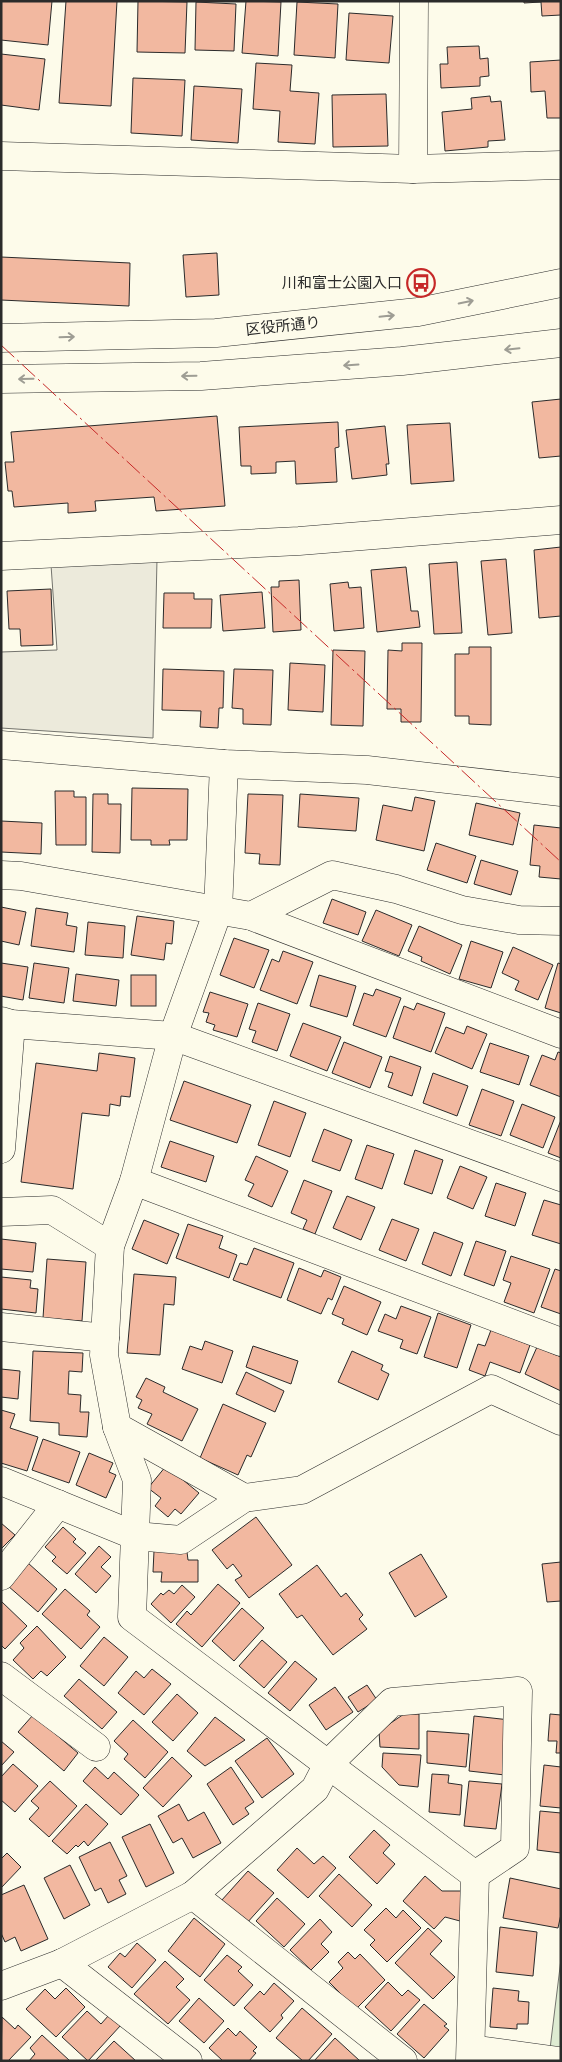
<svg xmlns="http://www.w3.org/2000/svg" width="562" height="2062" font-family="Raleway,'Noto Sans JP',sans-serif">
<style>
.green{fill:#deebd1;stroke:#74746e}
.parking{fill:#eceadb;stroke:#74746e}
.building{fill:#f2b8a0;stroke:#2b2b2b}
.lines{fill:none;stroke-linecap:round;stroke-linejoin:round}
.street-casing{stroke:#2b2b2b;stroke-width:29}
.secondary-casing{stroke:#2b2b2b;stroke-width:29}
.street{stroke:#fdfbea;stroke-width:28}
.secondary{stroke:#fdfbea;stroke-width:28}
.power{stroke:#c62828;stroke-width:1;stroke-dasharray:18 4 2.5 4;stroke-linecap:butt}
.oneway{stroke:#9e9d94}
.labels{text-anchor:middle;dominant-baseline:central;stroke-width:4;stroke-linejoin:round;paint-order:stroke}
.poi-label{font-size:15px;fill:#2b2b2b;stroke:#fdfbea;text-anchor:end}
.street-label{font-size:15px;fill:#2b2b2b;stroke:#fdfbea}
</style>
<rect width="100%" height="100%" fill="#fdfbea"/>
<path class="green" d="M561,1959V2050L550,2049Z"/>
<path class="parking" d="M157,559L153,738L1,728V652L57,650L51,565Z"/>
<g class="building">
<path d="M1,1H52L48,45L1,40Z"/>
<path d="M66,1H117L111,106L59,103Z"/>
<path d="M138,1L187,2L185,53L137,52Z"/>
<path d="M246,1L281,2L278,56L242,53Z"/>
<path d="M524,1H561V15L542,16L541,2L524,3Z"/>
<path d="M196,2L236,4L234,51L195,50Z"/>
<path d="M297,2L338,4L335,58L294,55Z"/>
<path d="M349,13L393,16L389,63L346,60Z"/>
<path d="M479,46L480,59L488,58L489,76L480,77V86L441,88L440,64H448L447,47Z"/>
<path d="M1,54L45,59L39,110L1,105Z"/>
<path d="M561,60V118H547L545,91L531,92L530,62Z"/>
<path d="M256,63L292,65L290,91L319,93L315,144L278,142L280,111L253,109Z"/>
<path d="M133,78L185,80L182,136L131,133Z"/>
<path d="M194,86L242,89L238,143L191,140Z"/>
<path d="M386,94L388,146L333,147L332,95Z"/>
<path d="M490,96L491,102L501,101L505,140L488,141V147L445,151L442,112L472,109L471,98Z"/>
<path d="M217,253L219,295L186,297L183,255Z"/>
<path d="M1,257L130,263L129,306L1,300Z"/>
<path d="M561,399V456L539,458L532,402Z"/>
<path d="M217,416L225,506L156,511L154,497L95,501L96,511L68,513V503L14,507L12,491H8L5,462H14L11,432Z"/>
<path d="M338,422L339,447L335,448L337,482L296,484L295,461L276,462V473L251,474V466H241L239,427Z"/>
<path d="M450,423L454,481L411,484L407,425Z"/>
<path d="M385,426L389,464H386L387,475L352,479L346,430Z"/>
<path d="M561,547V616L539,618L534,550Z"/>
<path d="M506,559L512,633L488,635L481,561Z"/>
<path d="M457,562L462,633L434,634L429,564Z"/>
<path d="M406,567L411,611H418L420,627L377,632L371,570Z"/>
<path d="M299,580L301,630L273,632L271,587H279V581Z"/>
<path d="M348,582L349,588L361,587L364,628L334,631L330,584Z"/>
<path d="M51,589L53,645L21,646L20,629H9L7,591Z"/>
<path d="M262,592L265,628L223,631L220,595Z"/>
<path d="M164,593H194V599H212L211,628H163Z"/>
<path d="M402,643H422L421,722H401V709H387L388,650L402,651Z"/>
<path d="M469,647H491V725L469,724V716H455V654H469Z"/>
<path d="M333,650L365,651L363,726L331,725Z"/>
<path d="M290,663L325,665L323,712L288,710Z"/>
<path d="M163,669L224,671L223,708H219L218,728L200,727L201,711L162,710Z"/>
<path d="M234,669L273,670L271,725L243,724V709L232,708Z"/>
<path d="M132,788L188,789L187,840H169L170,845H151V840H131Z"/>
<path d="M55,791H74V797H86V845H56Z"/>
<path d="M93,794H108V804H121L120,853L92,852Z"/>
<path d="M248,794L283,795L280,865L259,864L260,854L245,853Z"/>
<path d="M300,794L359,798L356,831L298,827Z"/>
<path d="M415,797L435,801L424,851L376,840L383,805L412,811Z"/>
<path d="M476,803L520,813L513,845L469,835Z"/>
<path d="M1,821L42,823L41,854L1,852Z"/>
<path d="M534,825L561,828V879L539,877L540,866L530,865Z"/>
<path d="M436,843L476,856L467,883L427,870Z"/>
<path d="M481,860L518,871L511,895L474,884Z"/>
<path d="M332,899L366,912L358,935L323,923Z"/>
<path d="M1,907L26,912L19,945L1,941Z"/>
<path d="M36,908L68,913L66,925L77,927L74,952L31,946Z"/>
<path d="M376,910L412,925L399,956L362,941Z"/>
<path d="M137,916L174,921L172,944L166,943L164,960L131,955Z"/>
<path d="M88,922L125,926L123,958L85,955Z"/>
<path d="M419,926L462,945L450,974L421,961L422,957L408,951Z"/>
<path d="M234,938L269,950L254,988L220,975Z"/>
<path d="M471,941L503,952L491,988L459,979Z"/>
<path d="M513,947L553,965L538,1000L515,990L519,981L502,973Z"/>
<path d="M283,951L313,962L297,1004L260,990L272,959L279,962Z"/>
<path d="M1,963L28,967L23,1000L1,996Z"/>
<path d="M34,963L69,968L64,1003L29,998Z"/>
<path d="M558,963L561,964V1013L545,1008Z"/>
<path d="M76,974L119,980L116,1006L73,1001Z"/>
<rect x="131" y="975" width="25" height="31"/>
<path d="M319,975L356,986L347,1017L310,1006Z"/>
<path d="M376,989L401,998L386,1037L353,1025L364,993L373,996Z"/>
<path d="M210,992L248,1004L237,1037L213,1030L215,1025L206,1022L209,1013L203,1012Z"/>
<path d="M258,1003L290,1014L277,1051L252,1042L256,1031L249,1029Z"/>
<path d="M417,1003L445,1013L431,1052L393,1038L404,1006L414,1010Z"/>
<path d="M303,1023L341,1037L327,1071L290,1056Z"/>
<path d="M467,1026L487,1034L472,1069L435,1053L446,1027L464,1034Z"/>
<path d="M344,1042L382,1057L370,1088L332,1073Z"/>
<path d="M490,1043L529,1056L519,1085L480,1072Z"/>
<path d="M558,1052L561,1053V1097L530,1085L542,1055L555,1060Z"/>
<path d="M99,1053L135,1058L130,1097L121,1096L120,1106L110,1104L109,1116L82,1113L73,1189L21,1182L36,1063L97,1071Z"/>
<path d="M390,1056L421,1067L412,1096L388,1087L393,1073L385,1071Z"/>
<path d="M433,1073L468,1086L457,1116L423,1103Z"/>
<path d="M184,1081L251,1105L237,1143L170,1120Z"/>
<path d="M482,1089L514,1101L501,1136L469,1125Z"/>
<path d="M274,1101L306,1113L290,1157L258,1145Z"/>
<path d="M522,1104L555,1117L543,1148L510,1135Z"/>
<path d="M561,1120V1158L548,1153Z"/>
<path d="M324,1129L352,1140L340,1171L312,1161Z"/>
<path d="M170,1141L214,1156L206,1182L161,1167Z"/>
<path d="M367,1145L394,1154L382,1189L355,1179Z"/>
<path d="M415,1150L443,1160L432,1194L404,1184Z"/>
<path d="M256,1156L288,1171L272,1207L248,1196L254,1184L245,1180Z"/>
<path d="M460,1166L487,1177L473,1209L447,1198Z"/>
<path d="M304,1180L332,1191L315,1234L303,1229L307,1220L291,1213Z"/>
<path d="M496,1183L526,1193L515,1226L485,1216Z"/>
<path d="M347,1196L375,1207L361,1240L333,1228Z"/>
<path d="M544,1200L561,1205V1244L532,1235Z"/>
<path d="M392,1219L419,1229L406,1261L379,1250Z"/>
<path d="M144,1220L179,1234L167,1264L132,1249Z"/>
<path d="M188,1224L223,1236L219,1248L237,1255L229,1278L176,1258Z"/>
<path d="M434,1232L463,1243L451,1276L422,1264Z"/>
<path d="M1,1239L36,1243L33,1272L1,1269Z"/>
<path d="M476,1241L506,1251L494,1286L464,1275Z"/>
<path d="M254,1248L294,1263L281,1298L233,1280L240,1263L247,1265Z"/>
<path d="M511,1256L550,1269L534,1313L504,1302L511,1283L503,1280Z"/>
<path d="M47,1259L86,1262L82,1321L43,1318Z"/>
<path d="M299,1268L321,1277L324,1270L341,1277L332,1300L328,1298L321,1314L287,1300Z"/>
<path d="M555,1269L561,1271V1314L541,1307Z"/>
<path d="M134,1274L176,1277L174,1305L164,1304L160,1355L127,1353Z"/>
<path d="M1,1277L31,1280L30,1288L38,1289L36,1313L1,1309Z"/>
<path d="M344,1286L381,1302L367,1335L342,1324L344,1319L332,1314Z"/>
<path d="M401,1306L431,1317L417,1354L400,1348L403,1340L378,1331L385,1314L396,1319Z"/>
<path d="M438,1313L471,1325L457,1368L424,1357Z"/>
<path d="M491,1330L530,1345L520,1373L490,1362L485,1376L469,1370L478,1344L485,1346Z"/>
<path d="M205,1341L233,1351L222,1383L182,1369L190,1346L202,1350Z"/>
<path d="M253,1346L298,1361L291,1384L246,1367Z"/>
<path d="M537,1347L561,1357V1391L525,1374Z"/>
<path d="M33,1351L83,1353L82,1372L69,1371L68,1394L81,1395L80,1412H89L87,1437L59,1435V1423L30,1421Z"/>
<path d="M352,1351L383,1365L381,1370L389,1374L378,1400L338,1382Z"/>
<path d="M1,1369L20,1371L18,1399L1,1397Z"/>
<path d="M246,1372L284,1391L275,1412L236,1394Z"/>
<path d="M146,1378L165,1387L163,1392L198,1409L182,1441L147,1424L152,1414L138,1408L142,1400L136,1397Z"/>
<path d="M223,1404L266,1423L251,1457L247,1455L238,1475L200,1458Z"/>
<path d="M1,1410L15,1414L10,1428L38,1437L27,1471L1,1463Z"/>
<path d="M43,1439L80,1452L69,1483L32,1470Z"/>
<path d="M89,1453L113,1463L109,1472L116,1475L106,1498L76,1485Z"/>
<path d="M166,1466L199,1493L181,1514L175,1509L168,1517L155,1506L161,1498L148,1488Z"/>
<path d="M256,1517L292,1565L249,1598L235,1580L242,1576L233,1564L227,1569L212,1550Z"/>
<path d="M1,1523L15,1535L1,1549Z"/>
<path d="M63,1527L76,1539L73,1542L86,1553L67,1574L52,1561L56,1557L45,1547Z"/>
<path d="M99,1546L111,1557L101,1567L111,1576L96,1593L75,1574Z"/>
<path d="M154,1551L187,1552L188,1560H198V1582H161L162,1572H153Z"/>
<path d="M421,1554L447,1597L415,1617L389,1573Z"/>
<path d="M561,1562V1601L547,1602L542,1564Z"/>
<path d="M28,1563L57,1589L38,1612L8,1586Z"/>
<path d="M317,1565L341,1597L346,1593L363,1615L359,1619L367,1629L333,1655L302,1615L297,1618L279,1594Z"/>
<path d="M218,1584L240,1603L202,1647L176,1624L187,1611L191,1615Z"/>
<path d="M182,1585L195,1597L171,1623L151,1604L161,1593L163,1595L169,1590L174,1594Z"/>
<path d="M65,1589L90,1611L87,1615L100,1627L81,1649L42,1614Z"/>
<path d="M1,1601L27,1626L5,1649L1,1645Z"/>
<path d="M242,1608L264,1628L234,1661L212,1641Z"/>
<path d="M37,1626L66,1657L47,1676L41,1671L33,1679L13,1660L24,1648L20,1643Z"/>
<path d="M104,1637L128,1657L104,1686L80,1666Z"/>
<path d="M262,1640L287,1662L264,1688L239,1666Z"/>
<path d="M295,1661L317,1679L290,1711L268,1693Z"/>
<path d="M152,1669L171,1684L144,1715L118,1693L136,1671L144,1678Z"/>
<path d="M79,1679L117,1712L102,1729L64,1696Z"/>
<path d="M367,1685L377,1700L358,1712L348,1697Z"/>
<path d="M335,1687L353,1712L326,1730L309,1705Z"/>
<path d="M177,1694L198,1713L173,1741L152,1722Z"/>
<path d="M404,1714H419V1749L380,1747L379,1731Z"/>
<path d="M550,1714L561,1715V1753H556L557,1741H548Z"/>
<path d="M33,1715L78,1753L64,1771L18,1732Z"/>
<path d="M474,1716L510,1720L505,1775L469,1771Z"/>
<path d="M215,1717L245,1740L205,1766L187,1751Z"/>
<path d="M133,1720L168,1752L145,1778L124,1759L128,1754L114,1741Z"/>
<path d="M427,1731L469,1734L466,1767L427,1763Z"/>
<path d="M267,1738L294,1774L262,1798L235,1761Z"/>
<path d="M1,1741L14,1752L1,1766Z"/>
<path d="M383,1753L421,1755L418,1787L399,1785L382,1767Z"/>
<path d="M172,1757L192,1776L163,1807L143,1788Z"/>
<path d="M13,1764L38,1786L15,1812L1,1800V1777Z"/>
<path d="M544,1765L561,1767V1808L540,1806Z"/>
<path d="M95,1767L108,1779L114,1772L139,1795L121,1815L83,1781Z"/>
<path d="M231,1767L254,1802L245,1808L249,1814L233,1825L207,1784Z"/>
<path d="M432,1774L449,1775L448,1783L462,1785L460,1815L429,1812Z"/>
<path d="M50,1781L77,1806L49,1837L29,1819L39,1808L31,1801Z"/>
<path d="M469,1781L502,1784L496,1829L464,1826Z"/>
<path d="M86,1804L108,1824L88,1846L84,1841L78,1847L76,1845L67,1854L52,1841Z"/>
<path d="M179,1804L188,1821L204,1812L221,1843L193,1858L182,1838L173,1843L158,1816Z"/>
<path d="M540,1811L561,1813V1853L537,1850Z"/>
<path d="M150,1824L174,1873L146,1887L122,1837Z"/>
<path d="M374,1830L390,1845L383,1853L395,1864L377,1884L349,1857Z"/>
<path d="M110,1842L127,1876L119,1880L126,1894L108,1903L101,1888L95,1891L79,1857Z"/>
<path d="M297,1848L314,1864L323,1856L336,1868L308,1898L277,1870Z"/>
<path d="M7,1853L21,1867L1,1888V1859Z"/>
<path d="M70,1865L90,1905L64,1919L44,1878Z"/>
<path d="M248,1871L274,1893L246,1924L221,1901Z"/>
<path d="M339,1874L372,1905L352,1927L319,1896Z"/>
<path d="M425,1876L442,1891H462L460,1921L445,1917L434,1929L403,1901Z"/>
<path d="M510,1878L561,1889V1914L558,1928L503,1918Z"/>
<path d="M24,1885L48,1939L21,1951L15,1937L5,1942L1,1933V1895Z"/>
<path d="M277,1898L305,1924L284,1947L256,1921Z"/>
<path d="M386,1908L396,1918L403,1910L421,1928L387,1962L370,1945L375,1940L364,1930Z"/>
<path d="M194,1918L225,1944L200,1977L168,1951Z"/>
<path d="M320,1919L332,1932L321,1944L329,1952L311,1970L290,1950Z"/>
<path d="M500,1927L537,1932L533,1976L496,1972Z"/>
<path d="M428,1928L442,1941L430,1954L455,1977L433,1999L395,1963Z"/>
<path d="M137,1943L156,1960L132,1988L108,1967L120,1953L125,1957Z"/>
<path d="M348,1952L355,1959L360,1954L385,1980L356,2009L329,1982L343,1968L338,1962Z"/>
<path d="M227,1955L242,1967L238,1971L253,1985L234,2006L204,1980Z"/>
<path d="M165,1961L184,1979L176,1987L190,2000L168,2024L134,1994Z"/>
<path d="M388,1982L402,1996L408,1990L420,2000L391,2031L365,2007Z"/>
<path d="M274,1983L294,2001L281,2015L283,2018L270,2032L244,2008L260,1991L264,1995Z"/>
<path d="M66,1988L85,2007L56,2037L26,2009L45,1989L55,1999Z"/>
<path d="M493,1988L519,1991L518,2001L529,2002L528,2024H517V2029L490,2027Z"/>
<path d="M199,1998L224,2021L204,2043L179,2021Z"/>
<path d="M424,2004L447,2024L444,2026L449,2030L424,2058L397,2034Z"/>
<path d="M302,2008L332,2034L308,2061H303L276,2038Z"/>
<path d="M87,2011L101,2024L109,2015L121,2025L88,2061L62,2037Z"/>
<path d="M2,2017L15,2029L18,2025L31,2037L8,2061H1Z"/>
<path d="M228,2028L236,2036L240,2031L257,2047L253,2051L256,2053L249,2061H223L209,2048Z"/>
<path d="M42,2035L70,2061H29L35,2054L30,2048Z"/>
<path d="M335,2038L360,2061H314Z"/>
<path d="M114,2041L136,2061H95Z"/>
</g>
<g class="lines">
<defs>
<g id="street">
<path d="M1,156L413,169L561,165"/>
<path d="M413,169L414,1"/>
<path d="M1,556L299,541L561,520"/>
<path d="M1,745L224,764L367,770L561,792"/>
<path d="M224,764L218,911L173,1036L134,1181L110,1246L104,1355L117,1427L137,1480L132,1617C246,1704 361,1789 475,1875L470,2061"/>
<path d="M1,875L21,876L251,916L561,1034"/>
<path d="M251,916L332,875L396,889L462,910L519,920L561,921"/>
<path d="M1,1021L11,1024L173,1036L561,1177"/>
<path d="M1,1149L11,1024"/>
<path d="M134,1181L561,1342"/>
<path d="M1,1212L52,1210L110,1246"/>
<path d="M1,1327L105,1338"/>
<path d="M117,1427L244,1498"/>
<path d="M1,1481L136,1536L181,1540L244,1498L302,1490L491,1389L561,1421"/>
<path d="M1,1576L58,1504"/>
<path d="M1,1676L96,1747"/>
<path d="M193,1895L403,2061"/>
<path d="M62,1963L188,2061"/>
<path d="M1,1986L62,1963L193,1895L315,1789L328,1764L392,1702L518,1691L515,1848L475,1875"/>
<path d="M471,2049L559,2061"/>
</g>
<g id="secondary">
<path d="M1,338L216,333L418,312L561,283"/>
<path d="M1,379L201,376L402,361L561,343"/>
</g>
</defs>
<use href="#street" class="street-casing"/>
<use href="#secondary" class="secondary-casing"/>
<use href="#street" class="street"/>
<use href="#secondary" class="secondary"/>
<path class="power" d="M1,345L561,862"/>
</g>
<defs><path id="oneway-shaft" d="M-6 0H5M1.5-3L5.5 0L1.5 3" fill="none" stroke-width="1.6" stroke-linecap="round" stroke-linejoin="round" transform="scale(1.25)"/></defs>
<g class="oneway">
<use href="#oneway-shaft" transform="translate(466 302) rotate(-12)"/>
<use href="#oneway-shaft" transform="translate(387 316) rotate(-6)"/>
<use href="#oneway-shaft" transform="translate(67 337) rotate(-2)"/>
<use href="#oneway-shaft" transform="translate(512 349) rotate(174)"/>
<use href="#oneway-shaft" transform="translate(351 365) rotate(176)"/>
<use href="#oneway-shaft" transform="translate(189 376) rotate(179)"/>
<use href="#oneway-shaft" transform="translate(26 379) rotate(179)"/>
</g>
<defs>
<symbol id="bus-ring" viewBox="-11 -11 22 22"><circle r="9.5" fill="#fdfbea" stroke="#c62828" stroke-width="1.5"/><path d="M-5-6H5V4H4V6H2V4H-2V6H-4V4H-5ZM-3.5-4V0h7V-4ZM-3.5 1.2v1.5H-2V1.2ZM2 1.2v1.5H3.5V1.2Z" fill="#c62828"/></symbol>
</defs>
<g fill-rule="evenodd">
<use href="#bus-ring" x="405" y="267" width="32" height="32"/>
</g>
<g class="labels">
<g class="poi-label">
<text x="402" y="283">川和富士公園入口</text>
</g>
<g class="street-label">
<text transform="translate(283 326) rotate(-6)">区役所通り</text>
</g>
</g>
<rect width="562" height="2062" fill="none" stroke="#2b2b2b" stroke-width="5"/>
</svg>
